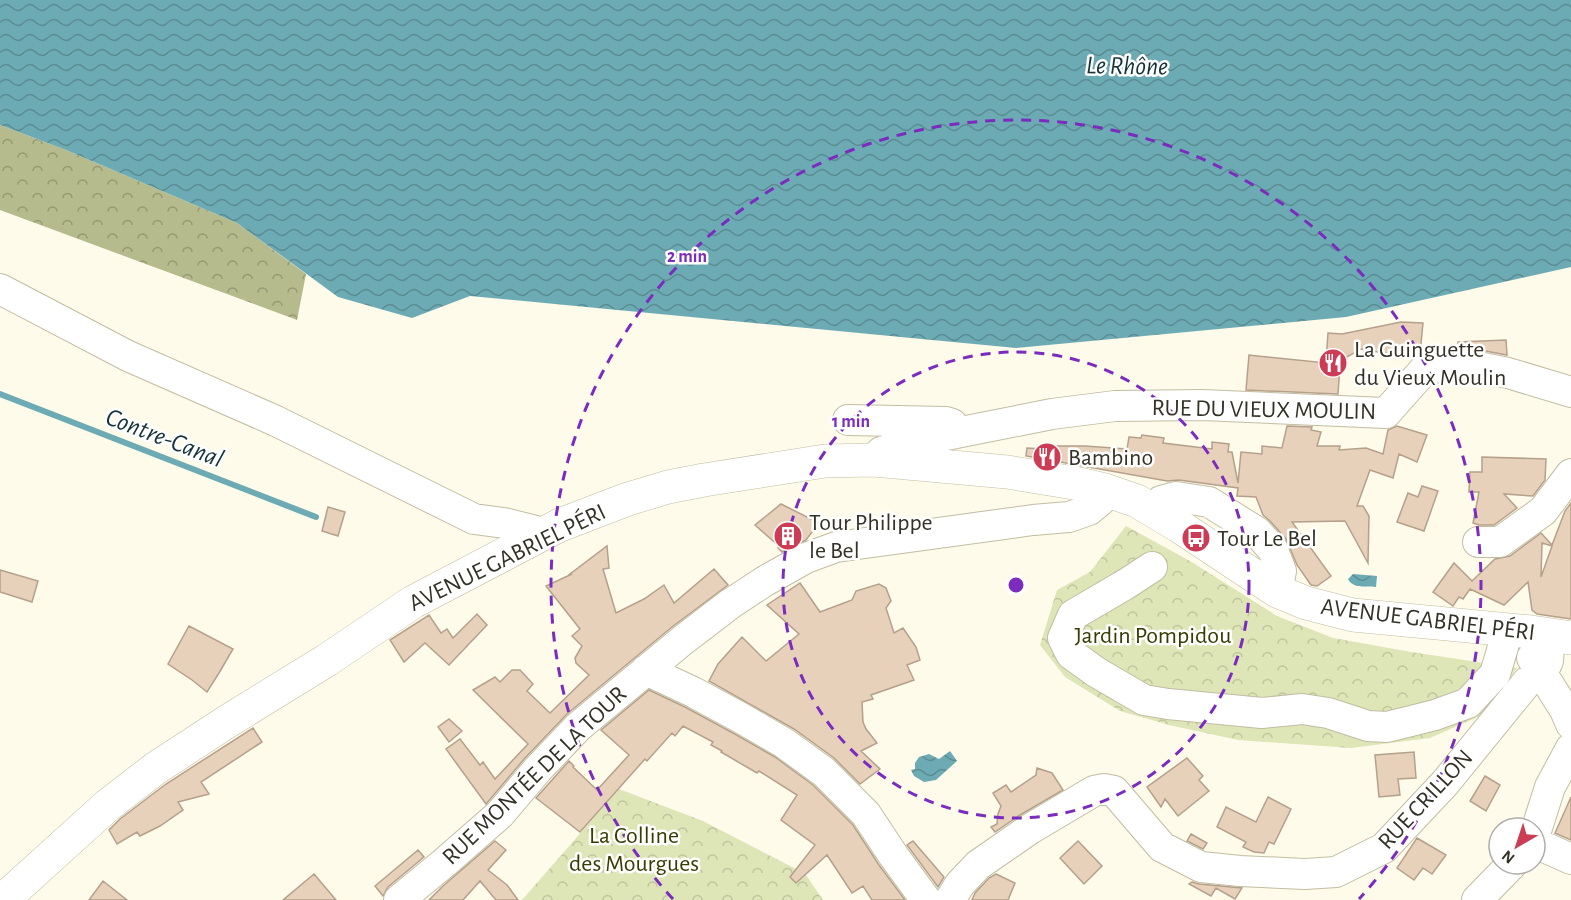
<svg xmlns="http://www.w3.org/2000/svg" width="1571" height="900" font-family="'Alegreya Sans',sans-serif">
	<style>
		.forest { fill: url(#forest-crowns) }
		.park { fill: url(#park-crowns) }
		.water { fill: url(#water-waves) }
		.lines { fill: none; stroke-linecap: round; stroke-linejoin: round }
		.stream { stroke: #6dabb4; stroke-width: 6 }
		.building { fill: #e7d1bb; stroke: #b5a08b; stroke-width: 1.5; fill-rule: evenodd }
		.minor-casing { stroke: #c2bda2; stroke-width: 32 }
		.major-casing { stroke: #c2bda2; stroke-width: 34 }
		.minor { stroke: #fff; stroke-width: 30 }
		.major { stroke: #fff; stroke-width: 33 }
		.ring { fill: none; stroke: #7b2cbf; stroke-width: 3; stroke-dasharray: 10 8 }
		.labels { text-anchor: middle; stroke-width: 5; stroke-linejoin: round; paint-order: stroke }
		.poi-label { font-size: 24px; fill: #343227; stroke: #fff; text-anchor: start }
		.street-label { font-size: 24px; fill: #343227; stroke: #fff }
		.park-label { font-size: 24px; fill: #383c01; stroke: #fff }
		.water-label { font-size: 26px; font-style: italic; fill: #16353a; stroke: #fff }
		.centre { fill: #7b2cbf; stroke: #fff; stroke-width: 3 }
		.ring-label { font-size: 18px; text-anchor: middle; font-weight: bold; fill: #7b2cbf; stroke: #fff; stroke-width: 5; stroke-linejoin: round; paint-order: stroke }
	</style>
	<defs>
		<pattern id="forest-crowns" width="20" height="18" patternUnits="userSpaceOnUse" patternTransform="scale(1.5)"><rect width="20" height="18" fill="#b5bb8c"/><path d="M2 6a3 3 0 1 1 6 0M12 15a3 3 0 1 1 6 0" fill="none" stroke="#949972"/></pattern>
		<pattern id="park-crowns" width="20" height="18" patternUnits="userSpaceOnUse" patternTransform="scale(1.5)"><rect width="20" height="18" fill="#dee5b7"/><path d="M2 6a3 3 0 1 1 6 0M12 15a3 3 0 1 1 6 0" fill="none" stroke="#bfc59d"/></pattern>
		<pattern id="water-waves" width="16" height="10" patternUnits="userSpaceOnUse" patternTransform="scale(1.5)"><rect width="16" height="10" fill="#6dabb4"/><path d="M0 5q4-4 8 0t8 0" fill="none" stroke="#5a8c92"/></pattern>
	</defs>
	<rect width="100%" height="100%" fill="#fefbea"/>
	<path class="forest" d="M0 125 66 150 237 223 306 274 297 320 0 210Z"/>
	<path class="park" d="M1126 526 1190 561 1277 616 1333 638 1411 652 1517 668 1480 716 1430 738 1351 748 1238 740 1169 725 1120 711 1065 677 1040 645 1057 590 1090 572Z
		M619 789 703 821 796 869 806 875 823 900H522Z"/>
	<path class="water" d="M0 0H1571V267L1346 317 1016 348 470 296 412 318 338 297 237 223 66 150 0 125Z
		M1353 574 1377 576 1376 587C1365 586 1353 589 1348 579Z
		M950 751 957 761 936 780 924 782 914 776 911 770 915 769V763L919 757 929 754 939 759Z"/>
	<g class="lines">
		<path class="stream" d="M0 394 316 517"/>
	</g>
	<path class="building" d="M1401 322 1423 323 1420 353 1413 358 1361 349 1334 364 1340 365 1338 394 1246 390 1249 355 1326 363 1328 333 1342 334Z
		M1506 340 1507 355 1458 346V342Z
		M1287 426 1312 427 1311 430 1321 432 1317 446H1340L1339 450 1366 448 1383 454 1388 430 1397 426 1427 435 1417 462 1399 454 1393 478 1370 470 1357 506H1363L1369 516 1368 563 1345 521 1292 522 1331 576 1317 586 1311 585 1297 565 1286 539 1270 521 1263 515 1256 497 1237 496 1238 488 1179 480 1167 481 1026 456 1027 448 1044 449 1045 446H1085L1127 449 1129 437 1141 438 1142 435 1164 438 1163 443 1212 449V442L1229 444 1228 452H1232L1238 483 1241 452 1262 454V446L1282 448Z
		M1482 457 1546 459 1545 480 1533 496 1504 494 1517 508 1494 525H1479L1473 523 1479 492H1469L1470 472H1482Z
		M1422 486 1438 491 1424 531 1397 522 1408 493 1418 497Z
		M1571 503V619L1537 614 1532 610 1528 582 1504 605 1470 589 1463 599 1459 597 1453 606 1433 592 1454 563 1472 581 1495 559 1510 556 1541 533 1552 545 1565 511ZM1542 543 1552 546 1541 577Z
		M781 504 819 523 806 540 782 552 778 548 780 547 755 525Z
		M328 507 345 512 338 536 322 531Z
		M607 546 609 568 603 569 616 613 644 599 664 585 674 603 714 569 728 585 672 627 567 714 525 758 486 804 446 749 460 739 480 765 483 762 495 779 528 744 473 690 495 677 500 682 512 670H520L533 684 527 691 550 713 589 675 576 663 575 658 582 646 572 636 580 629 546 586 572 574H570Z
		M0 570 38 581 32 602 0 592Z
		M800 583 820 612 852 600 856 591 879 584 886 588 891 601 886 608 894 633 903 628 916 647 920 660 907 665 914 680 871 695 873 699 862 702 863 722 866 729 877 743 861 751 880 769 860 784 834 758 794 729 709 681 718 664 742 637 766 661 799 634 767 605Z
		M477 614 487 625 449 665 425 643 404 662 390 640 429 615 441 633 447 629 453 638Z
		M189 626 233 649 219 673 207 692 192 680 168 664Z
		M649 690 685 707 733 733 775 757 813 785 853 825 879 865 905 900H872L863 886 852 893 827 855 796 883 790 877 815 845 781 820 797 795 759 771 757 773 721 752 722 751 711 745 713 742 683 726 675 736 672 733 647 761 645 759 580 832 536 798 569 761 574 766 573 767 597 790 629 755 601 730Z
		M449 719 462 731 449 742 438 727Z
		M253 728 262 742 201 782 209 794 178 802 183 810 160 826 140 836 137 832 117 844 109 830 120 819 166 784Z
		M1414 752 1416 778 1398 779 1400 795 1379 797 1375 755Z
		M1187 758 1203 776 1199 780 1209 791 1178 816 1165 799 1161 807 1147 787Z
		M1037 768 1052 773 1063 790 1020 815 995 832 991 827 997 824 998 814 1001 806 993 793 1006 785 1011 792 1036 775Z
		M1485 776 1500 785 1486 811 1470 801Z
		M1268 797 1291 809 1274 844 1269 842 1264 853 1254 852 1243 847 1246 842 1217 827 1226 807 1256 822Z
		M1571 797V840L1555 833Z
		M1191 834 1207 843 1203 849 1187 841Z
		M1417 838 1446 855 1432 874 1423 868 1414 880 1397 868Z
		M495 841 506 850 488 870 507 885 518 900H496L480 881 463 900H429L443 886Z
		M913 841 944 877 938 887 907 845Z
		M1078 841 1102 866 1084 884 1060 858Z
		M418 850 424 857 388 887 383 896 375 886Z
		M314 874 336 900H283Z
		M996 874 1015 883 1008 900H972L975 893 989 878Z
		M103 881 127 900H89Z
		M1192 882 1199 884 1242 888 1235 899 1216 888 1211 896 1189 884Z"/>
	<g class="lines">
		<g class="minor-casing">
			<path id="minor" d="M0 289 128 356 276 421 474 519 504 523 544 533
				M848 420 946 422 952 424
				M874 460 881 452 900 446 941 436 1052 414 1115 406 1202 405 1386 413 1424 370 1458 363 1508 373 1571 392
				M1153 510 1161 501 1176 497 1209 502 1257 532 1273 550 1281 571 1277 591
				M1478 542H1500L1543 511 1571 474
				M1152 567 1126 584 1073 615 1063 638 1071 654 1096 672 1144 700 1168 704 1262 713 1302 709 1328 713 1368 726 1387 727 1435 715 1468 703 1495 674 1508 630
				M1532 658 1565 710 1571 724
				M646 670 693 692 741 718 784 743 824 772 866 814 893 855 926 900
				M1535 834 1550 787 1571 748
				M1535 843 1571 859
				M399 900 444 863 500 814 538 769 578 727 683 640 730 604 765 581 806 558 836 547 1033 520 1069 517 1089 510 1101 500 1105 490
				M950 900 960 884 978 865 1030 829 1094 791 1104 789 1114 791 1162 847 1201 867 1240 871 1305 874 1336 872 1384 848 1445 783 1528 681 1541 675 1548 661 1550 635
				M1477 900 1512 864"/>
		</g>
		<g class="major-casing">
			<path id="major" d="M3 900 108 805 156 768 228 721 327 660 413 602 560 525 628 499 668 487 704 480 825 461 874 460 1007 472 1080 484 1105 490 1137 501 1179 526 1277 591 1306 603 1353 615 1531 632 1571 638"/>
		</g>
		<use href="#minor" class="minor"/>
		<use href="#major" class="major"/>
	</g>
	<g class="ring">
		<circle cx="1016" cy="585" r="233"/>
		<path d="M673 899A465 465 0 1 1 1359 899"/>
	</g>
	<defs>
		<g id="restaurant-disc" transform="scale(1.5)"><circle r="9.5" fill="#cc3c54" stroke="#fff"/><path d="M-5-6h1v4h1v-4h1v4h1v-4h1v5L-1.5 .5V6h-2V.5L-5-1ZM5-6V6H3V1.5H1.5Q1.5-4 5-6Z" fill="#fff"/></g>
		<g id="building-disc" transform="scale(1.5)"><circle r="9.5" fill="#cc3c54" stroke="#fff"/><path d="M-4-6H4V6H1V3H-1V6H-4ZM-2.5-4.3h1.7v1.8h-1.7ZM.8-4.3h1.7v1.8H.8ZM-2.5-1h1.7V.8h-1.7ZM.8-1h1.7V.8H.8Z" fill="#fff"/></g>
		<g id="bus-disc" transform="scale(1.5)"><circle r="9.5" fill="#cc3c54" stroke="#fff"/><path d="M-5-6H5V4H4V6H2V4H-2V6H-4V4H-5ZM-3.5-4V0h7V-4ZM-3.5 1.2v1.5H-2V1.2ZM2 1.2v1.5H3.5V1.2Z" fill="#fff"/></g>
	</defs>
	<g fill-rule="evenodd">
		<use href="#restaurant-disc" x="1333" y="363"/>
		<use href="#restaurant-disc" x="1047" y="457"/>
		<use href="#building-disc" x="788" y="536"/>
		<use href="#bus-disc" x="1196" y="538"/>
	</g>
	<g class="labels">
		<g class="poi-label">
			<text x="1354" y="357">La Guinguette<tspan x="1354" dy="28">du Vieux Moulin</tspan></text>
			<text x="1068" y="465">Bambino</text>
			<text x="809" y="530">Tour Philippe<tspan x="809" dy="28">le Bel</tspan></text>
			<text x="1217" y="546">Tour Le Bel</text>
		</g>
		<g class="street-label">
			<text transform="translate(1264 409) rotate(1)" y="8">RUE DU VIEUX MOULIN</text>
			<text transform="translate(507 557) rotate(-26)" y="8">AVENUE GABRIEL PÉRI</text>
			<text transform="translate(1428 619) rotate(7)" y="8">AVENUE GABRIEL PÉRI</text>
			<text transform="translate(534 775) rotate(-44)" y="8">RUE MONTÉE DE LA TOUR</text>
			<text transform="translate(1425 799) rotate(-47)" y="8">RUE CRILLON</text>
		</g>
		<g class="park-label">
			<text x="1153" y="643">Jardin Pompidou</text>
			<text x="634" y="843">La Colline<tspan x="634" dy="28">des Mourgues</tspan></text>
		</g>
		<g class="water-label">
			<text transform="translate(1127 65) rotate(1)" y="9">Le Rhône</text>
			<text transform="translate(165 437) rotate(21)" y="9">Contre-Canal</text>
		</g>
	</g>
	<circle cx="1016" cy="585" r="9" class="centre"/>
	<g class="ring-label">
		<text x="687" y="262">2 min</text>
		<text x="851" y="427">1 min</text>
	</g>
	<g transform="translate(1517 846) rotate(219)"><circle r="28" fill="#ffffff" stroke="#aeada9" stroke-width="1.5"/>
	<path d="M0-4.5L10 22L0 15L-10 22Z" fill="#cc3c54"/>
	<text y="-9" font-size="16" font-weight="bold" text-anchor="middle" fill="#343227">N</text>
	</g>
</svg>
